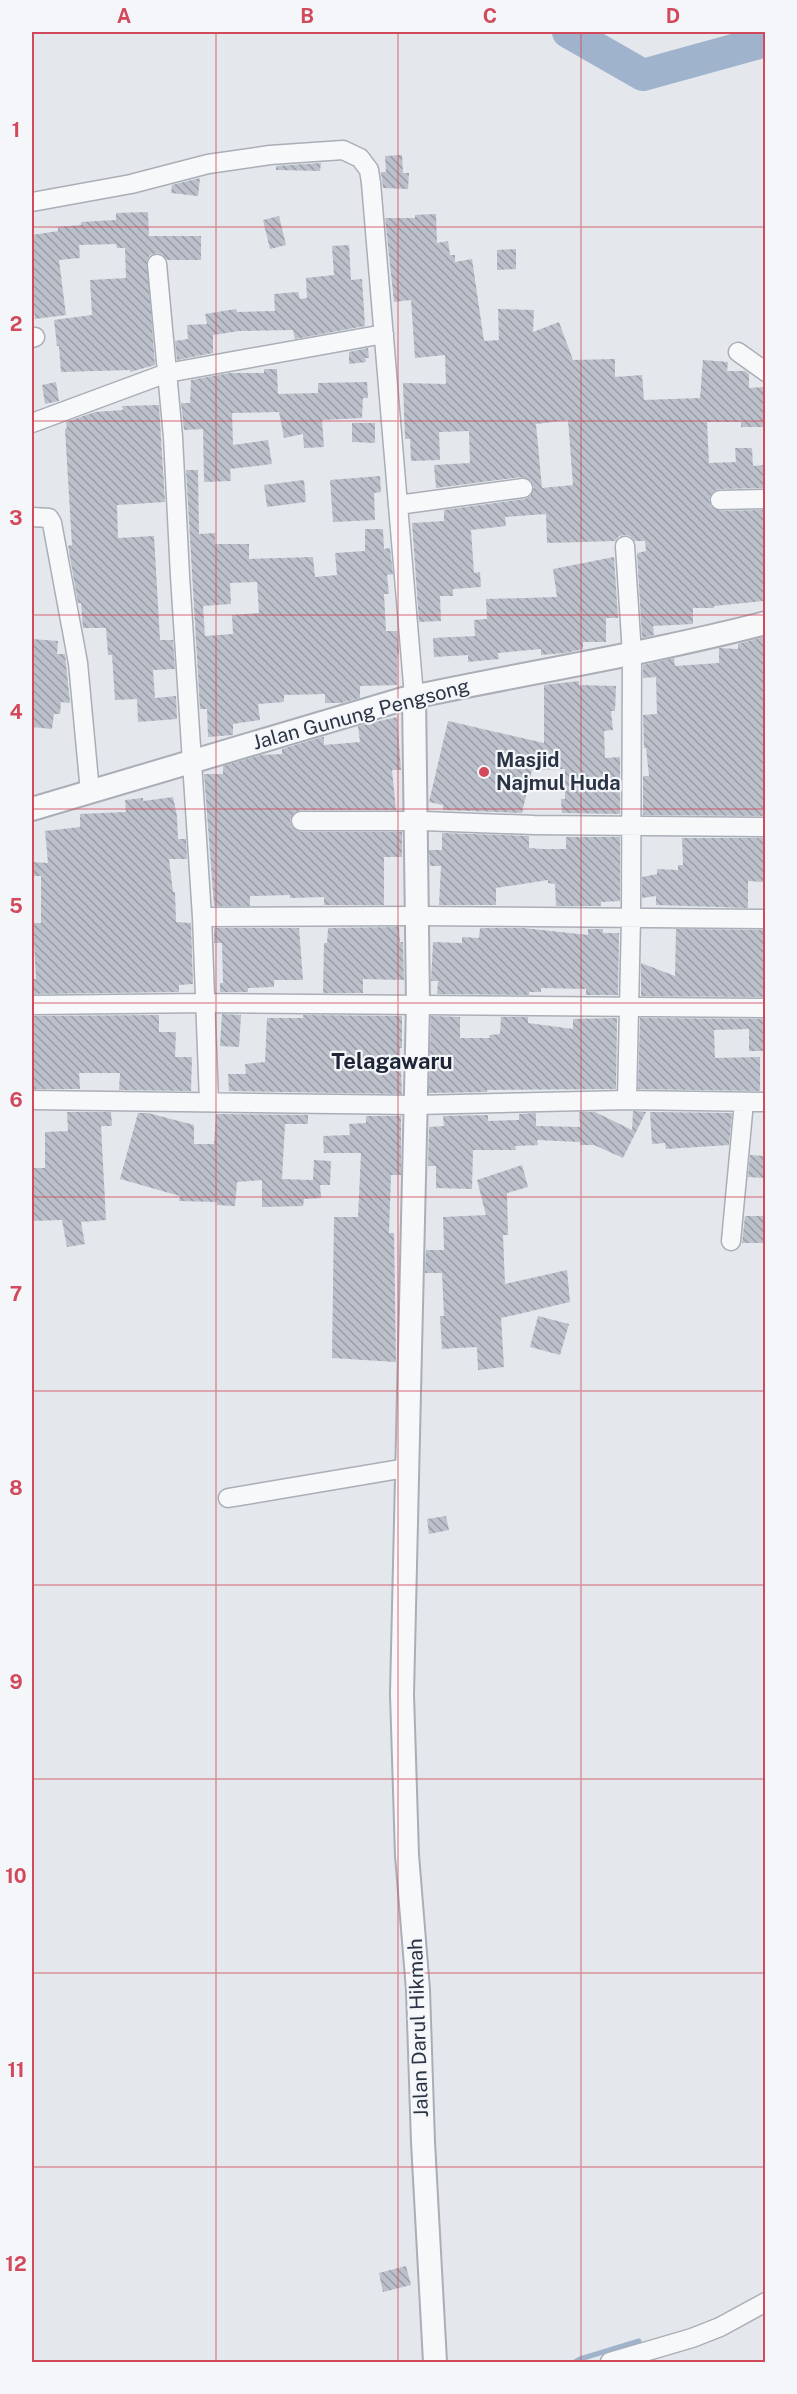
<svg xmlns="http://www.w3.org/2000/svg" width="797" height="2394" font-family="'Public Sans',sans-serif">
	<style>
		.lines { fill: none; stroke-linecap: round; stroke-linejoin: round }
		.stream { stroke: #9fb4cc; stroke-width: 5 }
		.river { stroke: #9fb4cc; stroke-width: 32 }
		.building { fill: url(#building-back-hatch); fill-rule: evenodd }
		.minor-casing { stroke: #a9aeb7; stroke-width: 21 }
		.tertiary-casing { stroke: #a9aeb7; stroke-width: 26 }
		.minor { stroke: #f7f8fa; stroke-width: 18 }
		.tertiary { stroke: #f7f8fa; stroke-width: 22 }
		.grid { fill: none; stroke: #d1495b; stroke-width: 1.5; stroke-opacity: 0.55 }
		.poi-dot { fill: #d1495b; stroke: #f4f6f9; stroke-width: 2 }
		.labels { text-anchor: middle; stroke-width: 4.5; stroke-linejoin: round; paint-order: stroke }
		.street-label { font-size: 20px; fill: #2b3445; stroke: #f4f6f9 }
		.poi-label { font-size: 20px; font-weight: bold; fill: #2b3445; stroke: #f4f6f9; text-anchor: start }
		.quarter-label { font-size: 22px; font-weight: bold; fill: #1d2536; stroke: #f4f6f9 }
		.neatline { fill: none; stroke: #d1495b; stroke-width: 2 }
		.grid-label { font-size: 20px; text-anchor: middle; font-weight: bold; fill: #d1495b }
	</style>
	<defs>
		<pattern id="building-back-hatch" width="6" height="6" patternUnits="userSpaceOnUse" patternTransform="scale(1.5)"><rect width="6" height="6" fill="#bbc0ca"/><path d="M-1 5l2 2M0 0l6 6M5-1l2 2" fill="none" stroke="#989da6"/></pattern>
	</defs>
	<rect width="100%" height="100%" fill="#e4e7ec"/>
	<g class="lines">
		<path class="stream" d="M575 2362 580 2359 639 2341"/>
		<path class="river" d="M568 32 643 75 766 41"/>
	</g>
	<path class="building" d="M402 155 403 173H409L408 189 383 188 381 172H386L385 156Z
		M321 163 320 171 276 170V166Z
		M200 178 198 196 171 193 172 185Z
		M148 212 149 236H201V260H167L162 254 157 253 150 255 147 260 155 365 130 372V370L61 372 59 346H57L54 320 92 315 90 280 126 278 125 248H117L116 244 79 245 80 258 59 260 66 315 35 319 32 292V235L58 231V227L81 225V222L116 220V213Z
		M436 214 437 243 448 241 450 255H455V262L472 259 484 341 499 340 498 309 534 310 533 332 559 322 573 360 615 359V377L642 375 644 400 700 398 703 360 728 362 727 371H745L749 374V388L765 387V427H741V422H707L709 463 736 462 735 448H752L753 466 765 465V488L719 489 714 491 709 500 711 506 720 511 765 510V601L714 606V608H693V624L653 626 654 635 642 638 637 553 646 551 645 541H635L630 536 625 535 619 536 615 541 547 543 546 514 505 517 506 526 471 530 474 573 480 572 481 587 453 589V596H440L441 621 419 622 412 523 444 521V510L525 499 530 496 534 487 531 481 521 477 436 488 434 465 470 463 469 431 439 432 440 460 411 461 410 439H405L403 383 446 384 445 355 415 358 411 300 394 302 385 218H415V215ZM568 420 573 485 542 488 536 424Z
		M279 216 286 245 270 249 263 220Z
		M349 245 351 280 362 279 365 326 295 339 293 330 239 331 213 335V353L177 360 175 341 188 339 187 325 207 324 205 314 236 309 237 312 275 311 274 294 298 292 300 299 307 298 306 278 334 275 332 246Z
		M516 249V269L497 270V250Z
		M368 348 369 358H365L366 362 349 364V352Z
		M264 369H277L278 394 318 393V383L367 382 368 398H363L362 418 322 420 324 447 304 448 303 434 284 438 279 412 232 413 233 445 268 440 272 464 230 469 231 481 204 482 203 429 184 430 181 403H190L191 380 230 373H264Z
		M56 382 59 401 45 404 42 385Z
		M159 405 165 502 117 505 118 538 154 536 160 640H173L175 669 153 670 155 698 176 696 177 719 138 722 137 699 115 700 112 655H108L106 628H83L81 603H78L68 546 72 545 65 429 67 428 66 422 95 412 123 410 122 406Z
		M352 423H375V443L352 442Z
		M186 470H198L199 534 215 533V544H249V559L313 557 315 577 337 575 335 553 365 551V529H383L384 549 390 548 393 574 387 575 389 594H384L386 631H397L399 654H397V685L360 686V698L341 703H325V694L284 695V702L258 704 260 720 233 724V735L208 737 207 709H200ZM257 582 259 613 232 615 233 634 205 636 203 606 231 604 230 583Z
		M380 476 381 492 374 493 375 520 333 522 330 480Z
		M304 480 306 502 267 507 264 485Z
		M614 557 618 618H606V642H583V649L565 653 541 655V649L498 653 499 659 468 662V655L434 657 433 638 475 636 474 620 487 619 486 599 557 597 553 569Z
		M765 637V816L643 815V776H649L646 748H644L643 715 657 714 656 677 643 678V665L674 658 675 666 719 663V648L738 649V644Z
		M32 639 58 641 57 654H65L70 703 61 702 60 714H54L52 729 32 727Z
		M579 681V685L616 686 615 711H611L613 730 604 731 605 758 620 757V814L562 813 561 799H565V769L532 770 522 813 443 810V805L429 802 448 721 544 743V685Z
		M397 717 401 770H392L396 810H301L295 812 290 820 292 827 301 832H402V857H384V905H324V897L290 898V895L250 896V906H214L204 774H223V766L261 755 282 754V749L322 737H324V745L360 742 358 726Z
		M173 797 177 816 178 839H186L187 859H169L173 892H175L176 922 191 923 193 984 179 985V992L33 994 32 979H36L33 923H41V876H32V862L48 863 45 831 80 827V814L126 812 125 800 143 798V801Z
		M442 833 529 836V848L543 849H566V837H620V901L601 902V906H556L555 884 548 883V880L496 888V905H439L441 866H430L429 850H442Z
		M682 838H765V882L748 881V908L656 905V896L642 898V877L657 874V869L678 870V865H683Z
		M399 927 400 942H403L404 980 363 979V993H323L324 943H327L328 928Z
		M214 928H299L303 980H274V987L248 988V992H220V983H223L222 943H214Z
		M480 928H523L588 935V929H603V933H619L618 995H586V989L541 988V992H529V995L437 994 438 981H431L433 942 462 943V937L479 938Z
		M676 929 765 930V997L641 996V963L675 976Z
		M222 1014 241 1015 239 1047 220 1046Z
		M159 1015V1032H176L175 1057H192L191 1091 119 1090 120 1073H79L80 1089H32V1016Z
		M303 1015 402 1016V1048H400L402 1094 229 1091 228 1074H246L245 1064 265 1062 267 1018H303Z
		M431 1016 460 1017V1038H490L489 1035 500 1034 501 1017H528V1023L573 1029V1019L617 1018 616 1089 487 1090V1092L429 1093Z
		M640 1018 765 1019V1051H749V1029L714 1030 715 1058 760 1057V1091L638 1089Z
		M633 1111 646 1112 623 1158 594 1145H580V1142L537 1140 538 1145 515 1146 516 1150H473L472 1189 436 1188V1166H428L429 1127 444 1126 443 1116 488 1115V1121L519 1120V1114L536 1113V1126L580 1127 579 1112H595L632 1130Z
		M67 1112H111L112 1126H101L106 1220 81 1222 85 1244 67 1247 62 1220 32 1221V1168H45V1132L68 1131Z
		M650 1112 732 1113 729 1145 666 1149 665 1143 652 1144Z
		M138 1113H148L194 1125V1144H214L216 1114 308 1115V1124H285L282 1179 313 1180 314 1160 331 1161 330 1185H320L321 1198 304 1199 303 1206 262 1207V1180L237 1182 235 1206 217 1205V1202L179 1201 180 1196 120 1179Z
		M366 1116H401V1175H391L389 1233H394L396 1362 332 1358 334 1217H358L361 1153H324L323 1136 350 1135 349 1124 366 1123Z
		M750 1155 765 1156V1178L748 1177Z
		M522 1165 528 1187 507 1193 508 1235H503L505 1284 567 1270 570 1302 501 1318 504 1367 478 1370 477 1347 442 1349 440 1316H444L442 1273H425L426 1250H444L443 1217 486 1215 477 1180Z
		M745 1216H765V1243H742Z
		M538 1316 569 1324 560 1355 530 1347Z
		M446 1516 449 1530 429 1534 427 1519Z
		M406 2266 411 2285 383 2292 379 2273Z"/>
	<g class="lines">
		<g class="minor-casing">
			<path id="minor" d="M32 202 131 184 208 164 270 155 343 150 360 158 369 170 371 183 414 696
				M157 264 173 437 180 576 202 917 209 1102
				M32 338 35 337
				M738 352 766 372
				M32 423 167 373 384 334
				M720 500 766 499
				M398 505 523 488
				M32 517 49 518 52 523 78 663 90 792
				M625 546 632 654 631 918 627 1100
				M301 821H423L534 825 766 827
				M202 917 417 916 766 919
				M32 1005 204 1003 766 1008
				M32 1100 416 1105 627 1100 766 1102
				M731 1241 744 1102
				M228 1498 406 1468
				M610 2362 692 2338 720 2327 766 2302"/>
		</g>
		<g class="tertiary-casing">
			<path id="tertiary" d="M414 696 418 1005 402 1694 407 1855 418 1990 423 2142 435 2362
				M32 809 403 699C524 673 646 654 766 623"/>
		</g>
		<use href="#minor" class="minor"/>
		<use href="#tertiary" class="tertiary"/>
	</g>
	<path class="grid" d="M216 32V2362M398 32V2362M581 32V2362M32 227H766M32 421H766M32 615H766M32 809H766M32 1003H766M32 1197H766M32 1391H766M32 1585H766M32 1779H766M32 1973H766M32 2167H766"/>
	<circle class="poi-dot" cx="484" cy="772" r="6"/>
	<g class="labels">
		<g class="street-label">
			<text transform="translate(361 714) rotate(-15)" y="7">Jalan Gunung Pengsong</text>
			<text transform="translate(418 2028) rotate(-92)" y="7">Jalan Darul Hikmah</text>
		</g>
		<g class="poi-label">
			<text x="496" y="767">Masjid<tspan x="496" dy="23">Najmul Huda</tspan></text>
		</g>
		<g class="quarter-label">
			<text x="392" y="1069">Telagawaru</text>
		</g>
	</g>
	<rect width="797" height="2394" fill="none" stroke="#f4f6f9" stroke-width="66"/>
	<rect x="33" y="33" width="731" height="2328" class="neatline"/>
	<g class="grid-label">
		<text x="124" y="23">A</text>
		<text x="307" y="23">B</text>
		<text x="490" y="23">C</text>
		<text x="673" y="23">D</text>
		<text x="16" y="137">1</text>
		<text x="16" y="331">2</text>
		<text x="16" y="525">3</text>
		<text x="16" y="719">4</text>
		<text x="16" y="913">5</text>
		<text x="16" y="1107">6</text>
		<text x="16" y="1301">7</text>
		<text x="16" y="1495">8</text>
		<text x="16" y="1689">9</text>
		<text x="16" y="1883">10</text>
		<text x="16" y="2077">11</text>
		<text x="16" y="2271">12</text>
	</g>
</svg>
